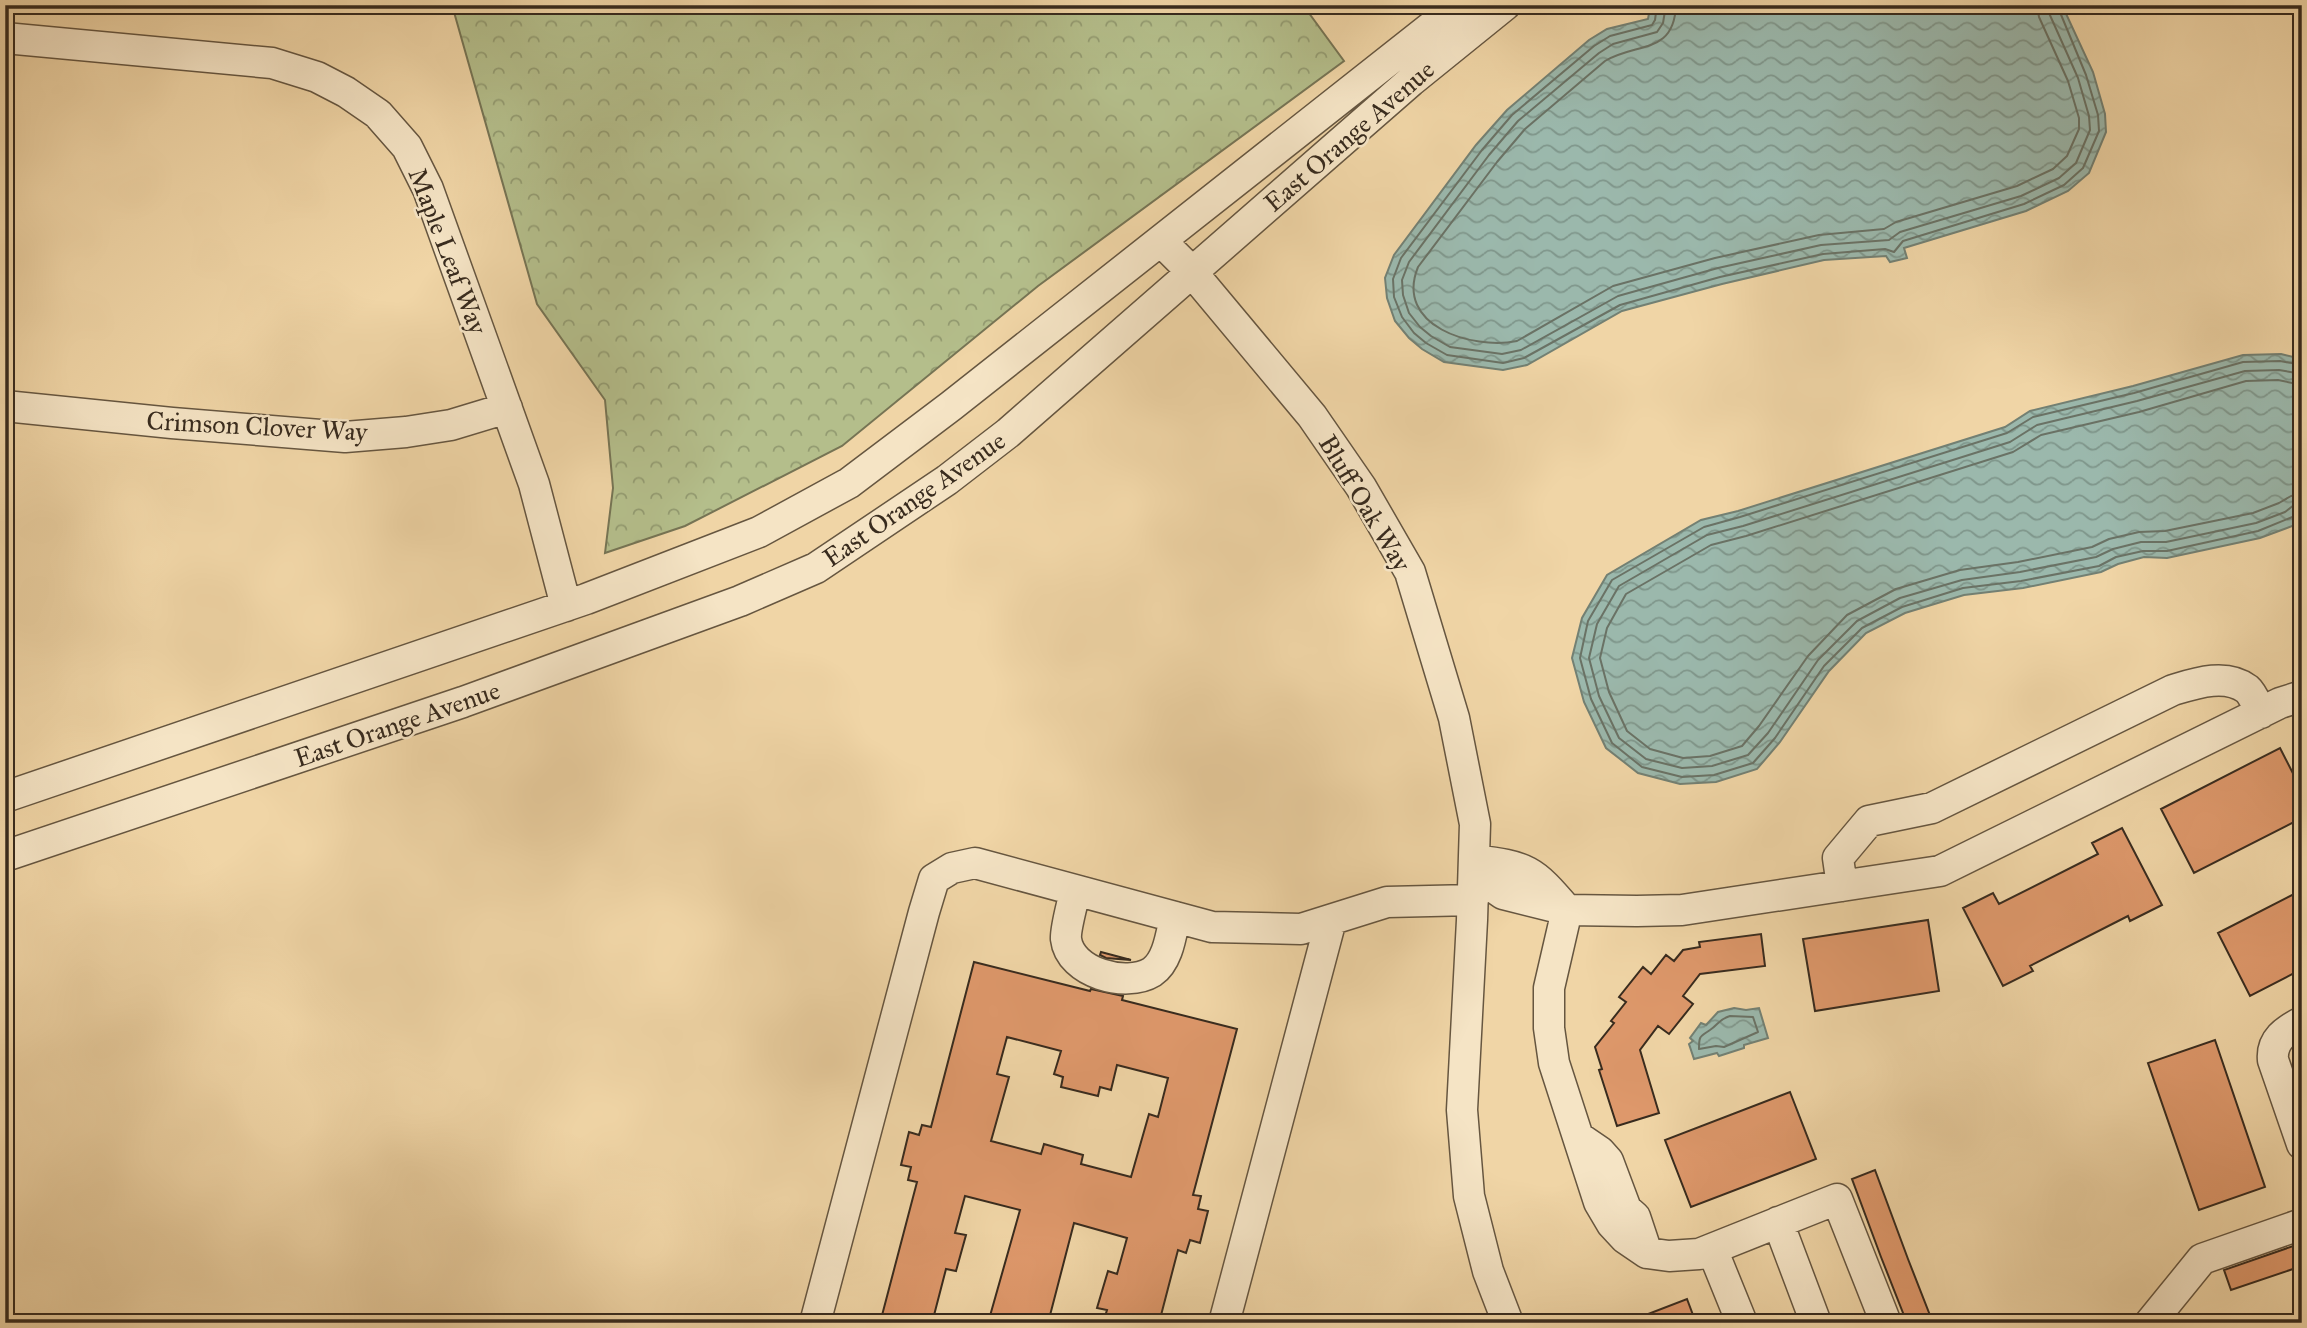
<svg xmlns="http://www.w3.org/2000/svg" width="2307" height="1328" font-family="'IM FELL Great Primer',serif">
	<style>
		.forest { fill: url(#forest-crowns); stroke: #767454; stroke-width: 2 }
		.water { fill: url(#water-waves); stroke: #738073; stroke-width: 2 }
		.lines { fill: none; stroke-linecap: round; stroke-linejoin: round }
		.shore { stroke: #6a7265; stroke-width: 2 }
		.building { fill: #de986b; stroke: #382b1e; stroke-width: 2; fill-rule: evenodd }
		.minor-casing { stroke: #665640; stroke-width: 33 }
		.minor { stroke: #f5e4c5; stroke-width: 30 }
		.labels { text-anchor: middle; stroke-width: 5; stroke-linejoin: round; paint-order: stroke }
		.street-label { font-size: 26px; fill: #382b1e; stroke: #f5e4c5 }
	</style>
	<defs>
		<pattern id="forest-crowns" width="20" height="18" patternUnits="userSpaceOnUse" patternTransform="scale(1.75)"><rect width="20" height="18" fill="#b4be8b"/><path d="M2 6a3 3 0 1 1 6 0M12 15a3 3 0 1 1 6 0" fill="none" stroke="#939b71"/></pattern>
		<pattern id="water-waves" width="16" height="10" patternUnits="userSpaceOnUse" patternTransform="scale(1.75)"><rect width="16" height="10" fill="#9bb8ac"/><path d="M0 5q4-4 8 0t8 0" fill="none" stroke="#7f968b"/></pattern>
	</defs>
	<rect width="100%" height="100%" fill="#f0d5a6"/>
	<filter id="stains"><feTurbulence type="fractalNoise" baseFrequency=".00286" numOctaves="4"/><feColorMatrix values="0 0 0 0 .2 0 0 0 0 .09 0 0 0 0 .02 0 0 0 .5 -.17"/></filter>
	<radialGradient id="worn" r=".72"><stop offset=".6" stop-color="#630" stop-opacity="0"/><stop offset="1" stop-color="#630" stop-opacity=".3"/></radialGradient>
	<path class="forest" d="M452 5H1303L1344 61 1038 286 842 446 685 526 605 553 613 488 605 400 537 304Z"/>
	<path class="water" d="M1653 5H2062L2093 72 2105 114 2106 132 2089 173 2068 191 2026 211 1904 248 1907 258 1890 262 1886 256 1824 260 1722 284 1622 311 1527 365 1503 370 1444 362 1422 349 1409 338 1395 321 1387 298 1385 278 1394 255 1476 145 1507 110 1589 40 1607 29 1648 19 1650 8Z
		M2281 354 2302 359V517L2295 525 2260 538 2167 558 2144 557 2118 564 2101 572 2023 588 1964 595 1905 613 1866 633 1829 671 1780 742 1757 769 1716 782 1680 784 1638 773 1606 748 1584 702 1572 658 1582 618 1607 575 1701 520 1738 511 2005 427 2030 411 2133 386 2243 355Z
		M1734 1008 1746 1010 1759 1008 1768 1038 1744 1045V1048L1719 1056 1717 1053 1694 1059 1689 1044 1693 1041 1690 1038 1701 1023 1706 1025 1718 1012Z"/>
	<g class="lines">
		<path class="shore" d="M1657 5 1655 20 1652 25 1610 36 1594 46 1512 115 1482 150 1401 258 1393 279 1394 297 1402 317 1414 333 1426 343 1447 355 1503 363 1524 358 1620 305 1720 277 1823 254 1885 249 1894 252 1903 241 2024 204 2064 185 2083 168 2099 131 2098 115 2086 75 2057 5
			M1666 5 1663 23 1657 32 1613 44 1599 53 1518 121 1489 155 1409 262 1402 280 1403 295 1409 313 1420 327 1431 336 1450 347 1502 354 1521 350 1618 296 1718 268 1821 245 1889 240 1900 232 2021 196 2059 178 2076 163 2090 130 2089 116 2078 78 2049 13 2048 5
			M1676 5C1674 55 1637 42 1605 61L1525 129 1497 162 1418 267C1394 326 1472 350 1517 341L1613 286 1715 258 1819 235 1884 229 1896 222 2017 186 2053 169 2067 156 2079 129V118L2068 81 2039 17 2037 5
			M2302 365 2280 361 2243 362 2134 393 2033 417 2007 433 1740 517 1704 527 1612 580 1588 621 1580 658 1591 699 1612 743 1642 767 1682 777 1714 775 1753 763 1775 738 1824 666 1862 628 1902 607 1963 588 2021 581 2099 566 2116 557 2143 551H2167L2258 531 2302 513
			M2302 374 2279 370 2245 371 2137 401 2037 425 2010 442 1743 526 1707 535 1619 586 1597 624 1589 658 1599 696 1619 738 1646 759 1682 768 1712 766 1748 755 1768 733 1818 660 1857 621 1900 598 1962 580 2020 572 2096 557 2113 549 2141 542H2166L2256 523 2285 512 2294 505H2302
			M2302 385 2278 380 2246 381 2139 412 2041 435 2013 452 1746 536 1711 545 1626 594 1607 628 1600 658 1609 692 1627 731 1650 749 1683 758 1710 756 1742 746 1759 726 1808 656 1847 615 1896 589 1960 570 2018 562 2092 547 2109 539 2139 532 2165 531 2253 513 2279 503 2291 496 2302 494
			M1730 1016 1753 1017 1758 1032 1724 1047 1716 1046 1699 1049C1699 1035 1700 1037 1710 1030 1718 1025 1719 1019 1730 1016Z"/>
	</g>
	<path class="building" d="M2280 748 2302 791V818L2194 873 2161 809Z
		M2122 828 2162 905 2130 921 2128 916 2030 966 2033 971 2003 986 1963 908 1993 893 1999 904 2098 854 2092 843Z
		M2302 890V969L2250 996 2218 933Z
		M1928 920 1939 991 1815 1011 1803 939Z
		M1761 934 1765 966 1700 974 1683 996 1693 1004 1669 1034 1658 1026 1640 1050 1659 1113 1617 1126 1599 1070 1602 1069 1595 1047 1614 1023 1611 1021 1626 1002 1619 997 1643 967 1651 974 1666 955 1674 961 1683 950 1700 947 1699 942Z
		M1101 952 1131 960 1106 958 1100 955Z
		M974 962 1090 991 1091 989 1123 996 1122 1000 1237 1029 1193 1195 1201 1196 1198 1209 1208 1211 1200 1243 1190 1240 1186 1253 1178 1250 1159 1323H1103L1107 1310 1097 1308 1108 1271 1117 1274 1127 1238 1074 1223 1048 1323H988L1020 1210 965 1196 955 1233 966 1235 956 1271 946 1269 932 1323H880L917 1182 908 1180 911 1167 901 1165 909 1132 919 1135 922 1125 931 1127ZM1007 1037 1061 1051 1054 1074 1063 1077 1061 1087 1098 1096 1100 1087 1111 1090 1117 1065 1168 1078 1158 1117 1149 1114 1131 1177 1081 1164 1083 1155 1044 1144 1041 1154 991 1141 1009 1077 997 1074Z
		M2215 1040 2265 1187 2199 1210 2148 1063Z
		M1790 1092 1816 1159 1691 1207 1665 1140Z
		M1875 1170 1908 1259 1933 1323H1907L1881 1257 1852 1179Z
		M2302 1243V1266L2231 1290 2224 1270Z
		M1687 1299 1696 1323H1630V1321Z"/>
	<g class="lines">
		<g class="minor-casing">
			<path id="minor" d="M5 38 272 63 317 77 346 92 378 114 407 147 428 189 534 484 566 606
				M1161 241 1191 271 1312 416 1361 487 1410 572 1454 718 1475 824 1472 920 1462 1110 1469 1196 1488 1271 1508 1323
				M5 406 172 423 345 437 406 432 451 425 507 408
				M5 797 586 599 759 532 849 483 951 406 1459 5
				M5 856 463 702 740 601 816 568 947 480 1008 433 1411 81 1505 5
				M1474 860C1528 867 1532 869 1567 910
				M1474 874 1503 894 1567 910 1637 911 1682 910 1940 871 2280 703 2302 696
				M1842 886 1838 858 1869 821 1932 808 2173 690C2196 683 2226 673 2247 689 2253 694 2257 706 2261 713
				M1075 891C1073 902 1065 929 1066 939 1070 973 1126 988 1152 972 1168 961 1171 935 1175 917
				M1567 910 1549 988V1028L1554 1063 1599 1202 1612 1224 1625 1238 1647 1253 1669 1256 1699 1254 1837 1199 1886 1323
				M2302 1022C2286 1030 2271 1040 2273 1060L2302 1144
				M1578 1137 1600 1152 1608 1161 1626 1209 1635 1217 1647 1253
				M1778 1222 1816 1323
				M1712 1249 1742 1323
				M815 1323 924 912 934 879 952 868 975 863 1212 927 1301 929 1387 902 1473 900
				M1224 1323 1331 920
				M2150 1323 2202 1259 2302 1224"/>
		</g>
		<use href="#minor" class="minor"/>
	</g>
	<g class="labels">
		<g class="street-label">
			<text transform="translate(1349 136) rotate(-41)" y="9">East Orange Avenue</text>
			<text transform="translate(448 251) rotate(69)" y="9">Maple Leaf Way</text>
			<text transform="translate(257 426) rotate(3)" y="9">Crimson Clover Way</text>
			<text transform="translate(914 499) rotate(-35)" y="9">East Orange Avenue</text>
			<text transform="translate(1365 503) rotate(59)" y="9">Bluff Oak Way</text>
			<text transform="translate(397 724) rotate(-19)" y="9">East Orange Avenue</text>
		</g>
	</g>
	<rect width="2307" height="1328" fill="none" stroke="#f0d5a6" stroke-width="28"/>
	<rect x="7" y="7" width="2293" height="1314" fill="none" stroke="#382b1e" stroke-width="3.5"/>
	<rect x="14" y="14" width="2279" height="1300" fill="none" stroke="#382b1e" stroke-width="2"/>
	<rect width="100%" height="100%" filter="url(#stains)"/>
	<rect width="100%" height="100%" fill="url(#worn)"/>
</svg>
